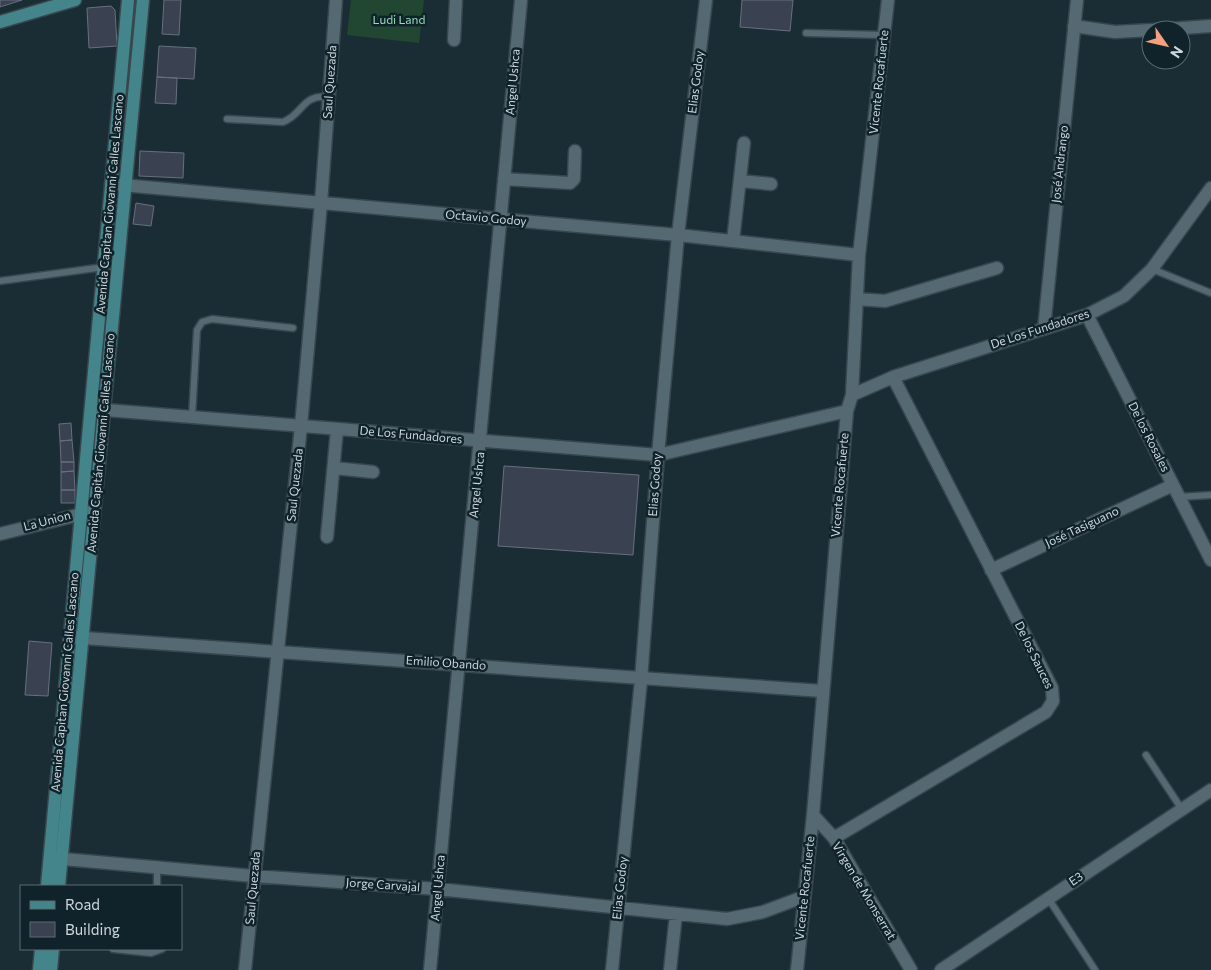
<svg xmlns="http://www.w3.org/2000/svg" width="1211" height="970" font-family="Commissioner,sans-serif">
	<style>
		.green { fill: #214632 }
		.building { fill: #3a4251; stroke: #676f80 }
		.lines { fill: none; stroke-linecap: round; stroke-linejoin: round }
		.lane-casing { stroke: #38474e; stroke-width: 9 }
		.street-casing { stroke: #38474e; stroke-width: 15 }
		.secondary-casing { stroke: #38474e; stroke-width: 15 }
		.lane { stroke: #556972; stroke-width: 6 }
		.street { stroke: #556972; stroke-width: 12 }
		.secondary { stroke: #44858b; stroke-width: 12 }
		.labels { text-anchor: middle; stroke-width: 5; stroke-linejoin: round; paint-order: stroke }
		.park-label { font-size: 12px; fill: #93ddb4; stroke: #10222a }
		.street-label { font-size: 12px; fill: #cdd8dd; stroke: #10222a }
	</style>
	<rect width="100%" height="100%" fill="#1a2c34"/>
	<path class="green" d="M351 0H424L419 43 347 35Z"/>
	<path class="building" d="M0 0H22L0 7Z
		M164 0H181L179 35 162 34Z
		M742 0H793L790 31 740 27Z
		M111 6 115 10 117 46 89 48 87 8Z
		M159 46 196 48 194 79 157 77Z
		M157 77 177 78 176 104 155 103Z
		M140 151 184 153 183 178 139 176Z
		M136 203 154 206 151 226 133 224Z
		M71 423 72 440 60 441 59 424Z
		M72 440 74 462H61L60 441Z
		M61 462H74V471L61 472Z
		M504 466 639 475 633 555 498 546Z
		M74 471 75 490H61V472Z
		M61 490H75V503H61Z
		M29 641 52 643 48 696 25 695Z"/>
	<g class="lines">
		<g class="lane-casing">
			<path id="lane" d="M806 33 884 35
				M227 119 283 122C304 114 301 94 329 97
				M1152 269 1211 293
				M0 281 104 267
				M192 417 197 330 202 322 212 319 293 328
				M1179 497 1211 495
				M1146 755 1181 808
				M157 868V886
				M1048 898 1095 970
				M113 949 151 953 162 949"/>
		</g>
		<g class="street-casing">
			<path id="street" d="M1074 26 1115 32 1151 30
				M1154 30 1211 26
				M454 40 456 0
				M504 179 570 183 574 179 575 151
				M740 181 771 184
				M111 184 678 235 859 255
				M733 241 744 143
				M857 299 885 301 997 268
				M1087 315 1211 560
				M1044 329 1077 0
				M852 395 893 377 1087 315 1124 296 1152 269 1211 188
				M94 409 658 455 847 411
				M334 468 373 472
				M0 534 90 512
				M327 537 337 429
				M991 570 1173 485
				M70 637 822 691
				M813 815 834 838 911 970
				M834 838 1046 712 1053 701 1052 688 893 377
				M52 858 253 876 438 889 727 919 763 912 803 897
				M245 970 301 426 321 203 336 0
				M430 970 521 0
				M612 970 641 680 658 455 678 235 706 0
				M670 970 676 914
				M797 970 813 815 847 411 852 395 859 255 888 0
				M941 970 1211 790"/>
		</g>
		<g class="secondary-casing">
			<path id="secondary" d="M0 22 75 0
				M47 886 128 0
				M59 886 143 0
				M39 970 41 949
				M51 970 53 949"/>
		</g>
		<use href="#lane" class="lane"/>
		<use href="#street" class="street"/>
		<use href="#secondary" class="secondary"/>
	</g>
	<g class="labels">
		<g class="park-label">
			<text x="399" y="24">Ludi Land</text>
		</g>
		<g class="street-label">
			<text transform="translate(330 82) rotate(-86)" y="4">Saul Quezada</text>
			<text transform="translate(513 82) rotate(-85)" y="4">Angel Ushca</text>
			<text transform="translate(696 82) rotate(-83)" y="4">Elias Godoy</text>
			<text transform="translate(879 82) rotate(-84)" y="4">Vicente Rocafuerte</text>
			<text transform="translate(1060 164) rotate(-84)" y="4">José Andrango</text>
			<text transform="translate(110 204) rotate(-85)" y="4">Avenida Capitan Giovanni Calles Lascano</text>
			<text transform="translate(486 218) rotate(5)" y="4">Octavio Godoy</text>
			<text transform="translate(1040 329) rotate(-18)" y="4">De Los Fundadores</text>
			<text transform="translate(411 435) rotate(5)" y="4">De Los Fundadores</text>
			<text transform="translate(1149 437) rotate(63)" y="4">De los Rosales</text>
			<text transform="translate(101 443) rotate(-85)" y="4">Avenida Capitán Giovanni Calles Lascano</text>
			<text transform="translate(295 485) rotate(-84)" y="4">Saul Quezada</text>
			<text transform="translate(477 485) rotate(-84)" y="4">Angel Ushca</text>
			<text transform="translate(655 485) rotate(-86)" y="4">Elias Godoy</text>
			<text transform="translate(840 485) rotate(-85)" y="4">Vicente Rocafuerte</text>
			<text transform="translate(47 521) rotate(-15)" y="4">La Union</text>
			<text transform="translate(1082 527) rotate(-25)" y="4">José Tasiguano</text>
			<text transform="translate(1034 655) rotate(64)" y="4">De los Sauces</text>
			<text transform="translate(446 663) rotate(4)" y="4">Emilio Obando</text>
			<text transform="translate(65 682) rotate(-85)" y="4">Avenida Capitan Giovanni Calles Lascano</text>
			<text transform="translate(1076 879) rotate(-34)" y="4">E3</text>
			<text transform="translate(383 885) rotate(4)" y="4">Jorge Carvajal</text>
			<text transform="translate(253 888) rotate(-85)" y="4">Saul Quezada</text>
			<text transform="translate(438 888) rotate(-85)" y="4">Angel Ushca</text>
			<text transform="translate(620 888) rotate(-84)" y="4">Elias Godoy</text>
			<text transform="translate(805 888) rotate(-84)" y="4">Vicente Rocafuerte</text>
			<text transform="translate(864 891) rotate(59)" y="4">Virgen de Monserrat</text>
		</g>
	</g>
	<rect x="20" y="885" width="162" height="65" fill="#10222a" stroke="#5c6b72"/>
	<rect x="30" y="901" width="25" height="8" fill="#44858b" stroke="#5c6b72"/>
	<text x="65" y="910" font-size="15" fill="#cdd8dd">Road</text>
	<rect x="30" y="922" width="25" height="15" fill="#3a4251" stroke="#5c6b72"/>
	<text x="65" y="935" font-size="15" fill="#cdd8dd">Building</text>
	<g transform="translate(1166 45) rotate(124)"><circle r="24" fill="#10222a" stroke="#5c6b72"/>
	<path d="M0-4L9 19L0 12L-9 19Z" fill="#f2a07e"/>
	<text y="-8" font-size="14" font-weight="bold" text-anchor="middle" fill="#cdd8dd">N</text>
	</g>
</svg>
